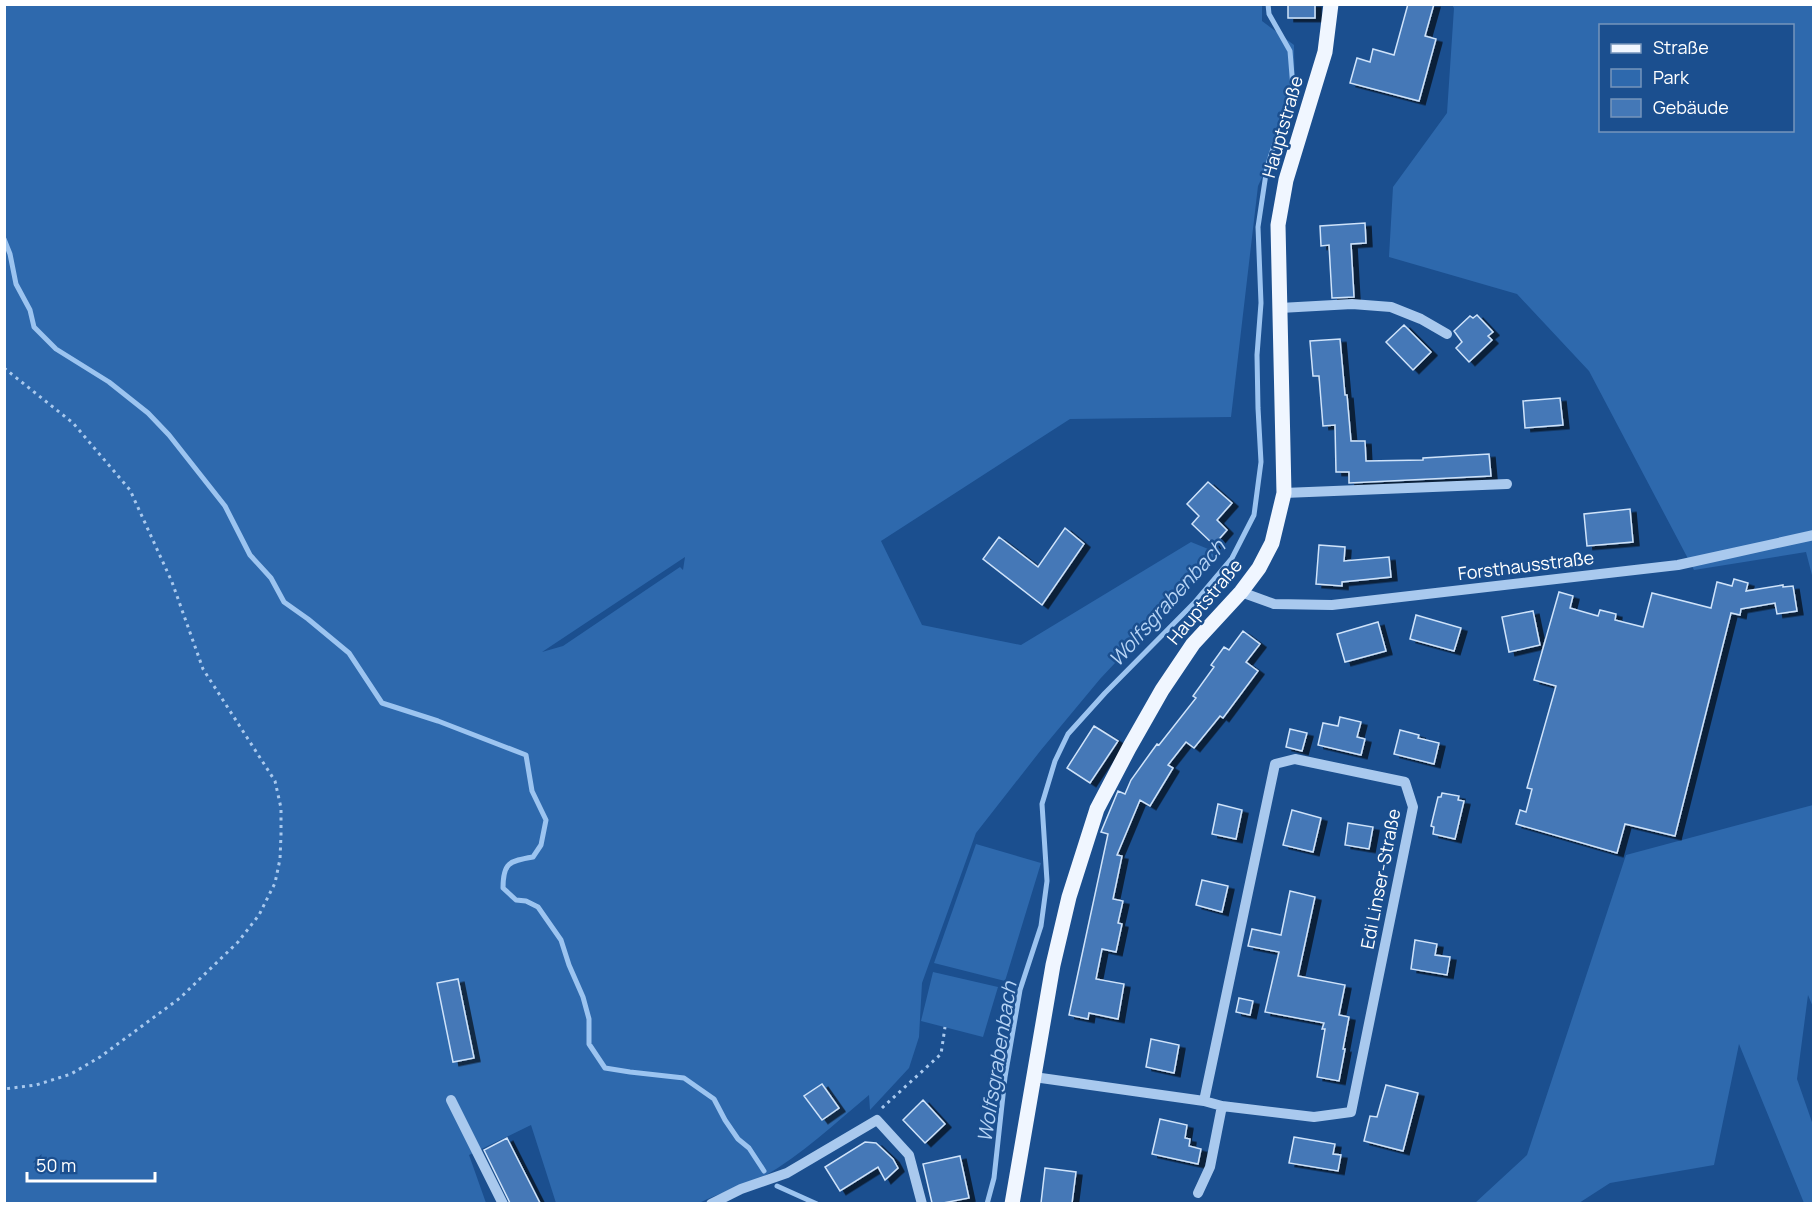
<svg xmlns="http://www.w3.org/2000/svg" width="1818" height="1208" font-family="Manrope,sans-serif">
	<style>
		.green { fill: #2e69ad; fill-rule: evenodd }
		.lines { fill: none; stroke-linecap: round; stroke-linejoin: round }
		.stream { stroke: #9cc4f0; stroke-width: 5 }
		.building { fill: #4478b7; stroke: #cfe3fa; stroke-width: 1.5; filter: url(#shadow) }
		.path { stroke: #a9c9ee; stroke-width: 3; stroke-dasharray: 3 4.5; stroke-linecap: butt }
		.minor { stroke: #a9c9ee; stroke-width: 10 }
		.major { stroke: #f0f6ff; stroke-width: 15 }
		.labels { text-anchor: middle; stroke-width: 5; stroke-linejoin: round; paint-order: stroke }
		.street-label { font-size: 18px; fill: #fff; stroke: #1b4f8f }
		.water-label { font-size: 20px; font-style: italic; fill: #b5d3f5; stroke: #1b4f8f }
	</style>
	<defs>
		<filter id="shadow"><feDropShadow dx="6" dy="3.5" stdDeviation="0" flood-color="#0009"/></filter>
	</defs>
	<rect width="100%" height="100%" fill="#1b4f8f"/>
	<path class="green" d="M5 5H1262V21L1294 45 1295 108 1258 186 1231 417 1070 419 881 541 922 625 1021 645 1191 542 1218 553 1100 679 1041 750 976 833 922 983 919 1037 909 1068 870 1110 869 1095C835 1123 802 1155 763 1177 744 1188 720 1192 699 1203H556L531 1125 469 1155 486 1203 5 1204ZM685 557 683 570 680 567 563 646 542 652Z
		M1452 5H1813V579L1806 552 1694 570 1589 371 1517 294 1389 257 1393 187 1447 113 1454 8ZM1600 26H1792V130H1600Z
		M1813 805V1007L1808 995 1797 1079 1813 1125V1203H1804L1739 1044 1714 1165 1610 1183 1579 1203H1475L1527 1155 1626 855Z
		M976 844 1041 863 1005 981 934 963Z
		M933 972 998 987 983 1037 921 1021Z"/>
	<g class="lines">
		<path class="stream" d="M4 239 10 254 16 284 30 310 34 327 56 349 109 382 148 413 169 435 225 506 250 555 271 578 284 602 308 619 349 653 382 703 438 721 526 755 532 791 546 820 541 845 533 857C509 861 503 863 503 888L516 900 526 901 538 907 561 940 569 965 583 997 589 1019V1044L605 1068 630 1072 684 1078 714 1099 725 1120 738 1139 749 1148 764 1171
			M777 1186 817 1204
			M987 1204 994 1178 1005 1077 1020 990 1041 926 1047 881 1042 804 1055 761 1068 734 1105 693 1194 603 1232 558 1254 515 1261 462 1258 408 1257 355 1261 303 1258 227 1267 167 1293 88 1290 51 1269 14 1268 4"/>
	</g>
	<path class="building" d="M1288 4H1315V18H1288Z
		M1408 4H1434L1425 36 1436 39 1419 101 1350 83 1357 58 1370 62 1373 49 1394 55Z
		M1365 223 1366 243 1351 244 1354 297 1332 298 1329 245 1321 246 1320 226Z
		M1477 315 1493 332 1488 336 1492 340 1469 362 1456 348 1462 342 1454 331 1470 316 1473 318Z
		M1404 325 1431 352 1413 370 1386 342Z
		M1340 339 1345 395H1347L1351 441H1365L1366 461 1423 460V458L1489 454 1491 476 1349 483V472H1336L1335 425 1323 426 1319 376H1313L1310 341Z
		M1560 398 1563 425 1525 428 1523 401Z
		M1208 482 1232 503 1217 520 1227 530 1214 545 1192 524 1199 516 1187 504Z
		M1630 509 1633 542 1587 546 1584 514Z
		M1065 528 1084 544 1042 605 983 559 999 537 1038 567Z
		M1319 545 1345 547 1344 561 1389 557 1391 577 1342 582V586L1316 584Z
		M1734 579 1748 583 1746 591 1783 585V587L1793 586 1797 611 1777 614 1775 603 1741 609 1740 615 1731 613 1675 836 1625 824 1617 853 1516 824 1520 810 1526 812 1532 789 1527 788 1556 686 1534 680 1559 592 1573 596 1570 608 1598 616 1600 610 1616 614 1615 620 1643 627 1652 593 1711 608 1717 582 1732 586Z
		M1533 611 1540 645 1509 652 1502 617Z
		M1416 615 1461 628 1454 651 1410 639Z
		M1378 622 1386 651 1345 662 1337 634Z
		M1243 631 1260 644 1246 662 1258 671 1223 718 1220 716 1194 748 1186 742 1168 765 1173 768 1150 806 1140 800 1117 855 1122 856 1113 899 1123 901 1118 923 1122 924 1116 952 1102 949 1096 979 1124 984 1118 1019 1089 1013 1088 1019 1069 1015 1108 834 1101 832 1118 791 1125 794 1131 780 1157 744 1159 745 1196 698 1193 696 1214 667 1211 665 1224 647 1229 650Z
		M1340 717 1361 722 1357 737 1365 739 1361 755 1318 745 1323 723 1338 726Z
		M1094 726 1118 741 1090 783 1067 768Z
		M1290 729 1307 733 1302 751 1286 747Z
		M1400 730 1419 735 1418 738 1439 743 1434 764 1394 754Z
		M1442 793 1459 796 1458 800 1464 801 1455 839 1433 834 1434 827 1431 826 1438 797H1441Z
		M1218 804 1242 810 1236 839 1212 834Z
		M1292 810 1321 818 1313 852 1283 845Z
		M1348 823 1373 827 1369 849 1345 845Z
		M1202 880 1228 886 1222 912 1196 905Z
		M1290 891 1315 897 1298 976 1345 985 1339 1015 1349 1017 1343 1049H1345L1339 1081 1317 1077 1325 1029H1322L1324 1023 1265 1012 1279 952 1248 946 1252 929 1281 935Z
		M1415 940 1437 944 1435 955 1450 957 1447 975 1411 969Z
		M458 979 474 1058 453 1062 437 983Z
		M1239 998 1253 1001 1250 1015 1236 1012Z
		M1151 1039 1179 1045 1174 1073 1146 1067Z
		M822 1084 839 1108 822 1120 804 1096Z
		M1386 1085 1418 1093 1403 1151 1364 1141 1370 1116 1377 1117Z
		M923 1100 945 1124 925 1143 903 1120Z
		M1160 1119 1187 1125 1185 1138 1190 1139 1189 1146 1201 1149 1198 1164 1152 1154Z
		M1294 1137 1335 1144 1333 1154 1341 1155 1338 1171 1289 1163Z
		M507 1138 540 1203H510L484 1150Z
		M865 1142 876 1143 893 1159 898 1168 885 1180 878 1167 840 1191 825 1167Z
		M960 1156 969 1198 943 1203H932L923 1164Z
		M1045 1168 1076 1172 1072 1203H1041Z"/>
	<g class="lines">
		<path class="path" d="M4 368 73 423 130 490 172 582 203 669 275 781 281 808V835L280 859 275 883 259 915 238 942 180 998 100 1057 71 1074 36 1085 4 1089
			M882 1108 941 1054 945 1027"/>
		<path class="minor" d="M1280 308 1352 304 1391 307 1421 319 1447 334
			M1284 493 1507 484
			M1241 592 1274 604 1332 605 1678 565 1814 535
			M1034 1077 1204 1101 1222 1106 1314 1117 1351 1112 1413 807 1405 782 1295 759 1275 764 1204 1101
			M451 1100 503 1204
			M1198 1193 1210 1167 1222 1106
			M711 1204 741 1189 787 1173 877 1120 909 1155 922 1204"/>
		<path class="major" d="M1012 1204 1053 965 1069 897 1097 809 1129 748 1162 690 1193 644 1241 592 1259 568 1272 543 1284 493 1278 225 1286 180 1325 52 1331 4"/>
	</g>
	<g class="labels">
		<g class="street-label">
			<text transform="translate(1283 127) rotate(-74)" y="6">Hauptstraße</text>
			<text transform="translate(1526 566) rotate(-7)" y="6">Forsthausstraße</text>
			<text transform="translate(1205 602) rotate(-50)" y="6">Hauptstraße</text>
			<text transform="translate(1381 879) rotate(-79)" y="6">Edi Linser-Straße</text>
		</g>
		<g class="water-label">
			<text transform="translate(1167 603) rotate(-48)" y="7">Wolfsgrabenbach</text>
			<text transform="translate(997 1062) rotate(-81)" y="7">Wolfsgrabenbach</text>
		</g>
	</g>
	<rect width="1818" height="1208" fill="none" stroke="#ffffff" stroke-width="12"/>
	<rect x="1599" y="24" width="195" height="108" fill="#1b4f8f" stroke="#7695bc" stroke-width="1.5"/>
	<rect x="1611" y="44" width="30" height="9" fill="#f0f6ff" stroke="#7695bc" stroke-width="1.5"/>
	<text x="1653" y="54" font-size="18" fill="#ffffff">Straße</text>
	<rect x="1611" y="69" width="30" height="18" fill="#2e69ad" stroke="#7695bc" stroke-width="1.5"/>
	<text x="1653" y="84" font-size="18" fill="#ffffff">Park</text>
	<rect x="1611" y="99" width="30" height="18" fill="#4478b7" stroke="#7695bc" stroke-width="1.5"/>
	<text x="1653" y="114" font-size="18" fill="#ffffff">Gebäude</text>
	<path d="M27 1172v9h128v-9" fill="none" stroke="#ffffff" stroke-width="3"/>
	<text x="36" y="1172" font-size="18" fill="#ffffff" stroke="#1b4f8f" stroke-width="4.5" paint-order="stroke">50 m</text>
</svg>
